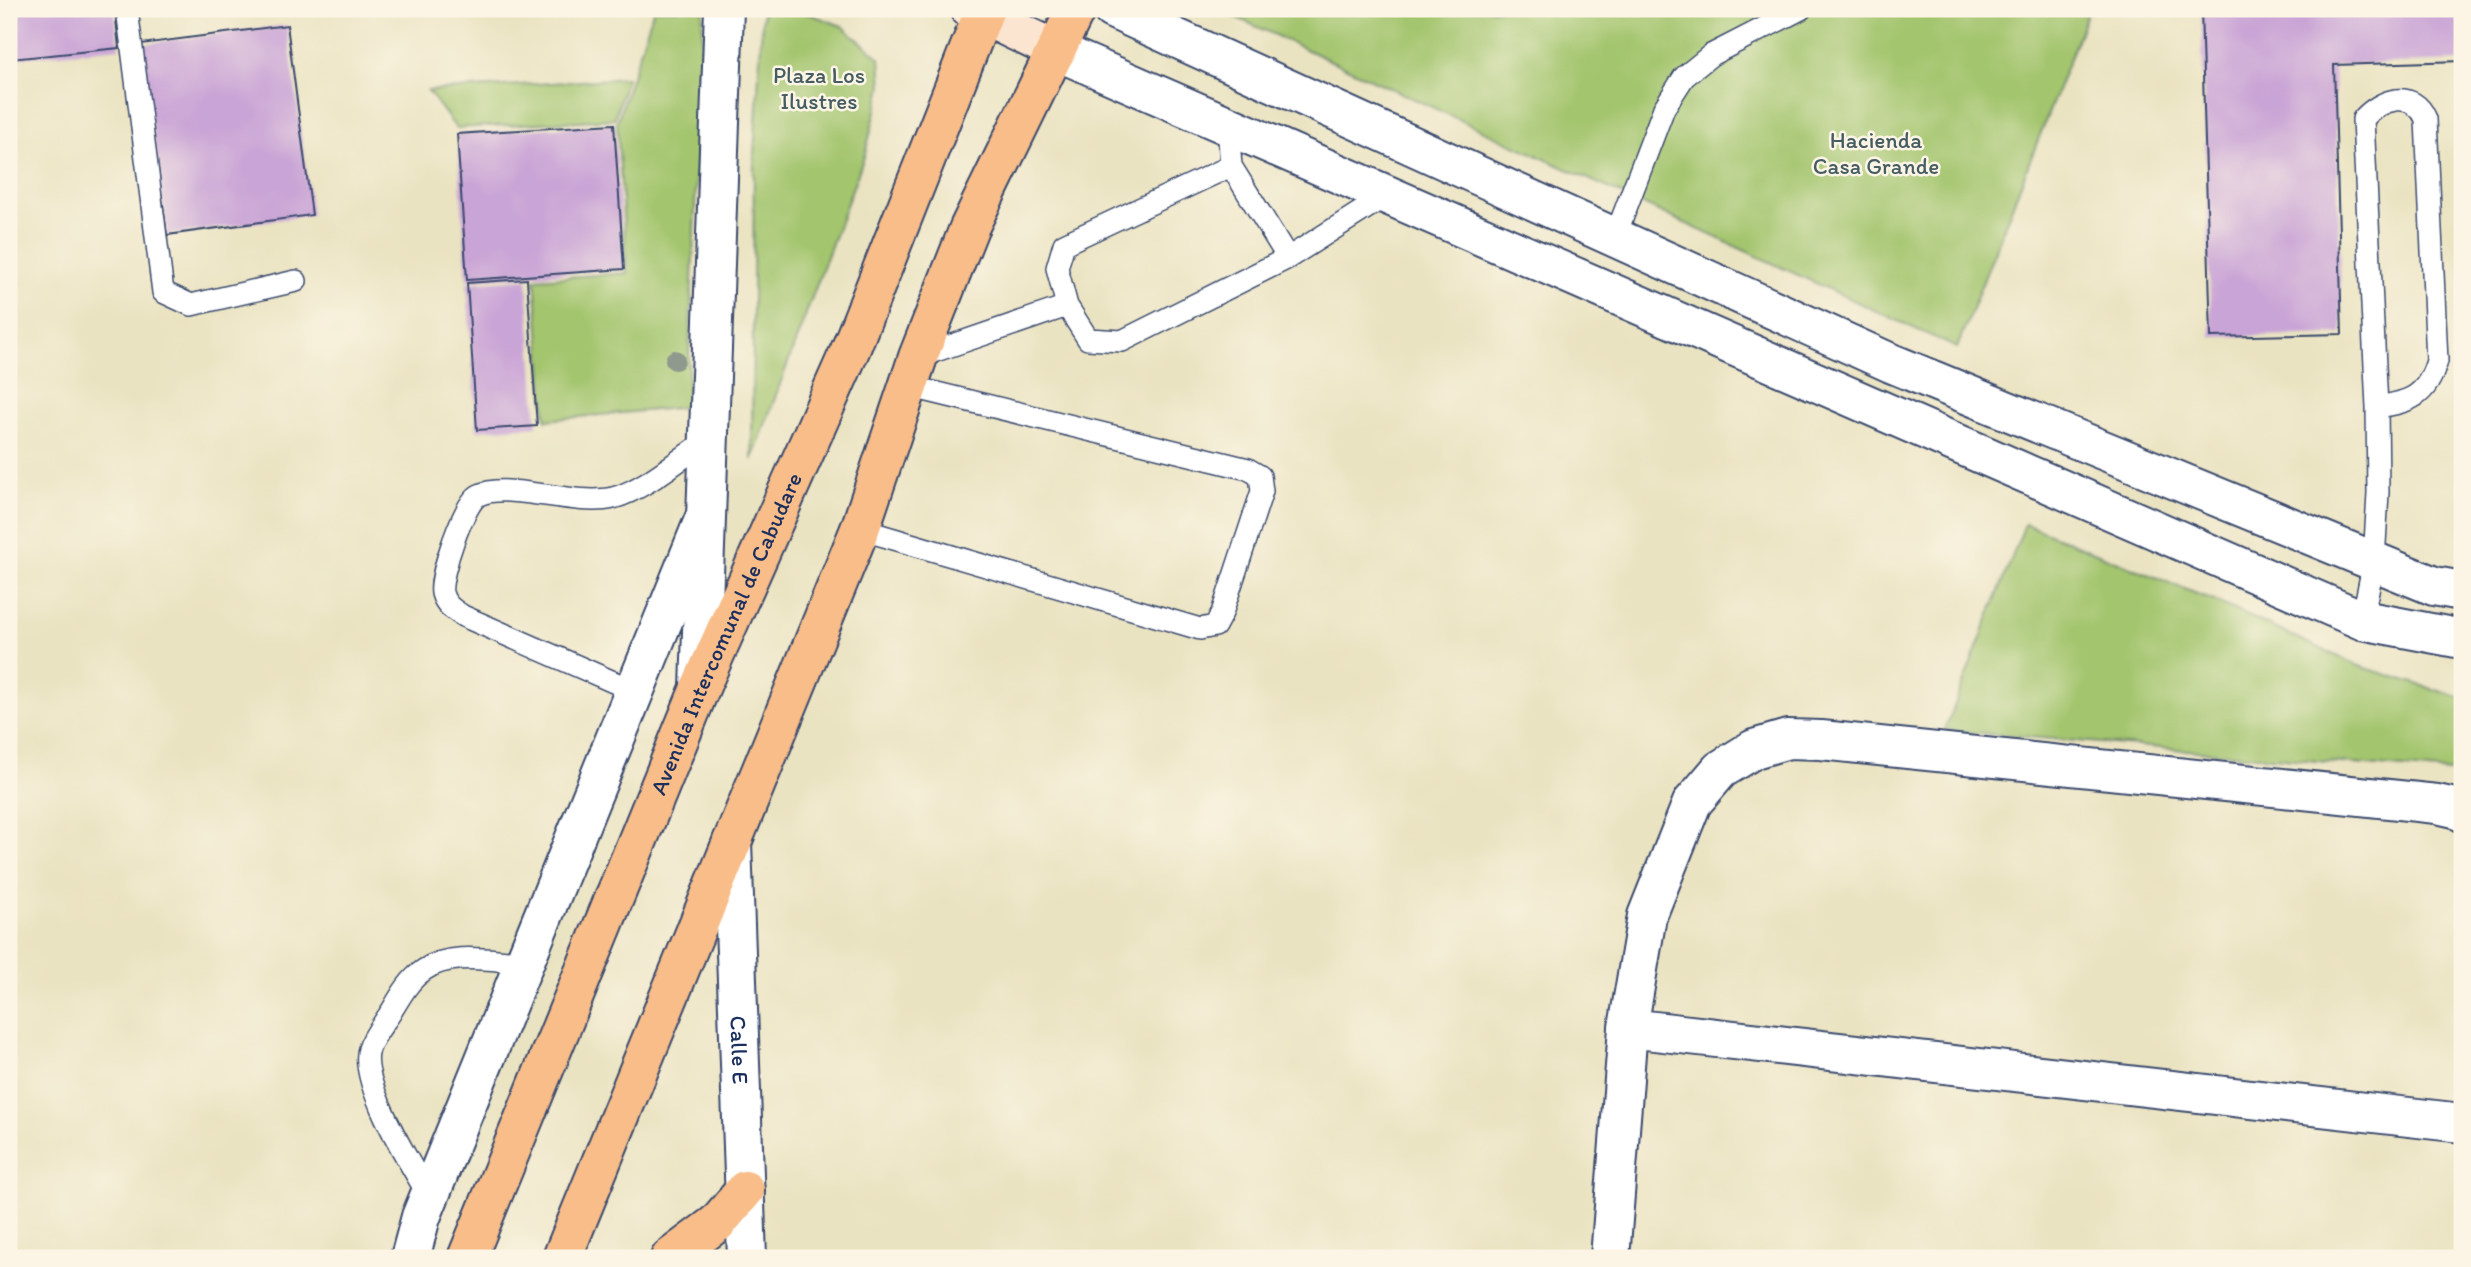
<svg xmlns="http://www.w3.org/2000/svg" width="2471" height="1267" font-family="Itim,sans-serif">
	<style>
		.green { fill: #a3c56d; stroke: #5f7a66; stroke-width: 2 }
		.building { fill: #c9a4d6 }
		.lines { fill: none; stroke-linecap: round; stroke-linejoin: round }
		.lane-casing { stroke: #3a4a6d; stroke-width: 24 }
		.street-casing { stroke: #3a4a6d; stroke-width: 42 }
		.secondary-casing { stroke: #3a4a6d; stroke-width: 42 }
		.highway-casing { stroke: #3a4a6d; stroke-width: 42 }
		.lane { stroke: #fff; stroke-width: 21 }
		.street { stroke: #fff; stroke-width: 38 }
		.secondary { stroke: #fce5d0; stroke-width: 38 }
		.highway { stroke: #f8bd89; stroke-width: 38 }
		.tree { fill: #8f998d }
		.labels { text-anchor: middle; stroke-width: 5; stroke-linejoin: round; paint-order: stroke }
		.park-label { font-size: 23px; fill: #445c62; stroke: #fcf5e5 }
		.street-label { font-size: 23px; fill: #1b2f5e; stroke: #fcf5e5 }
	</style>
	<rect width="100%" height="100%" fill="#fcf5e5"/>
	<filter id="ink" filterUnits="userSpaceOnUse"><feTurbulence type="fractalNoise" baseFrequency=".0143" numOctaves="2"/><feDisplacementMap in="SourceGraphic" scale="14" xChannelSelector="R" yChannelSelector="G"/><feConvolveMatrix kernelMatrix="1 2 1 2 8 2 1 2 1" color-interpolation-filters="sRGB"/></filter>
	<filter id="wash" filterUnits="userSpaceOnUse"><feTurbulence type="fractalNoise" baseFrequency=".00686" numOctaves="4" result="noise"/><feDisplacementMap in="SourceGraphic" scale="28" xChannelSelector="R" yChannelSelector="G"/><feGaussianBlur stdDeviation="1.57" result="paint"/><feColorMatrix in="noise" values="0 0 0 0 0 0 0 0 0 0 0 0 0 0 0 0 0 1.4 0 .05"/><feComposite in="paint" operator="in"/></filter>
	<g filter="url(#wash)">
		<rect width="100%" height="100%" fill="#eae3c1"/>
		<path class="green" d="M654 9H703L687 407 546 420 535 279 627 273 617 122Z
			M763 9H796L842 26 880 58 882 87 865 154 752 460 754 154Z
			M1218 9H2089L1957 348Z
			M627 78 614 119 456 128 428 91Z
			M2025 524 2219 603 2359 666 2462 698V773L1945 730Z"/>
		<g id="blocks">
			<path class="building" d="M26 9H115L119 48 11 59 9 10Z
				M2201 9H2462V61L2334 65 2342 334 2211 337Z
				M287 25 312 215 167 235 141 44Z
				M614 124 624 269 467 280 457 134Z
				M527 279 537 426 477 430 467 283Z"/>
		</g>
	</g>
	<g filter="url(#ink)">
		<use href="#blocks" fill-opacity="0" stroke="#3a4a6d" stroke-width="2"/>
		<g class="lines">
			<g class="lane-casing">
				<path id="lane" d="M127 9 163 292 191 305 296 281
					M1231 166 1288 258
					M1615 237 1664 108 1684 77 1711 55 1801 9
					M1067 306 1057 268 1064 244 1231 166 1228 125
					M918 357 1067 306 1088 339 1122 341 1288 258 1387 195
					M860 529 1200 629 1215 626 1222 613 1262 491 1260 476 1248 469 908 386
					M2362 620 2374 561 2378 493 2377 407 2363 119C2381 99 2413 88 2426 119L2437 361C2427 396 2411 402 2377 407
					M634 691 463 616C454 610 445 605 442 593 439 576 464 502 479 495 508 481 574 507 613 498 644 490 682 457 709 439
					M429 1196C412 1167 358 1081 369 1049 373 1036 384 1023 391 1012 400 997 409 980 424 970 450 951 494 961 524 962"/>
			</g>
			<g class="street-casing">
				<g id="street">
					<path d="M1112 9 1891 363 2434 586 2462 591"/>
					<path d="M1057 51 2362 620 2462 639"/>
					<path d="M700 688 724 9"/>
					<path id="s1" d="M732 842 747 1258"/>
					<path d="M1628 1028 2462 1123"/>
					<path d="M410 1258 421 1217 706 515"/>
					<path d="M1610 1258 1628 1028 1647 916 1692 803 1720 770 1754 749 1788 739 1821 740 2437 804 2459 809 2462 812"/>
				</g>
			</g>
			<g class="secondary-casing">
				<path id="secondary" d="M970 9 1057 51"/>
			</g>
			<g class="highway-casing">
				<g id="highway">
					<path id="s2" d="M467 1258 700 688 851 348 985 9"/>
					<path d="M562 1258 860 529 918 357 969 228 1076 9"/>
					<path d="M670 1258 717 1223 745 1190"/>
				</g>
			</g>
			<use href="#lane" class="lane"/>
			<use href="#street" class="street"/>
			<use href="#secondary" class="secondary"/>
			<use href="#highway" class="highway"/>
		</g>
		<circle class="tree" cx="675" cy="360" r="10"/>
	</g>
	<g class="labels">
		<g class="park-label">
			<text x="819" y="83">Plaza Los<tspan x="819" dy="26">Ilustres</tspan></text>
			<text x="1876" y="148">Hacienda<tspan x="1876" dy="26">Casa Grande</tspan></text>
		</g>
		<g class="street-label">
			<text dy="8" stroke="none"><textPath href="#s2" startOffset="676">Avenida Intercomunal de Cabudare</textPath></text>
			<text dy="8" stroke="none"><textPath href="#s1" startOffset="208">Calle E</textPath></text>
		</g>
	</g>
	<rect width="2471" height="1267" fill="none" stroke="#fcf5e5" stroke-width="35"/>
</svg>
